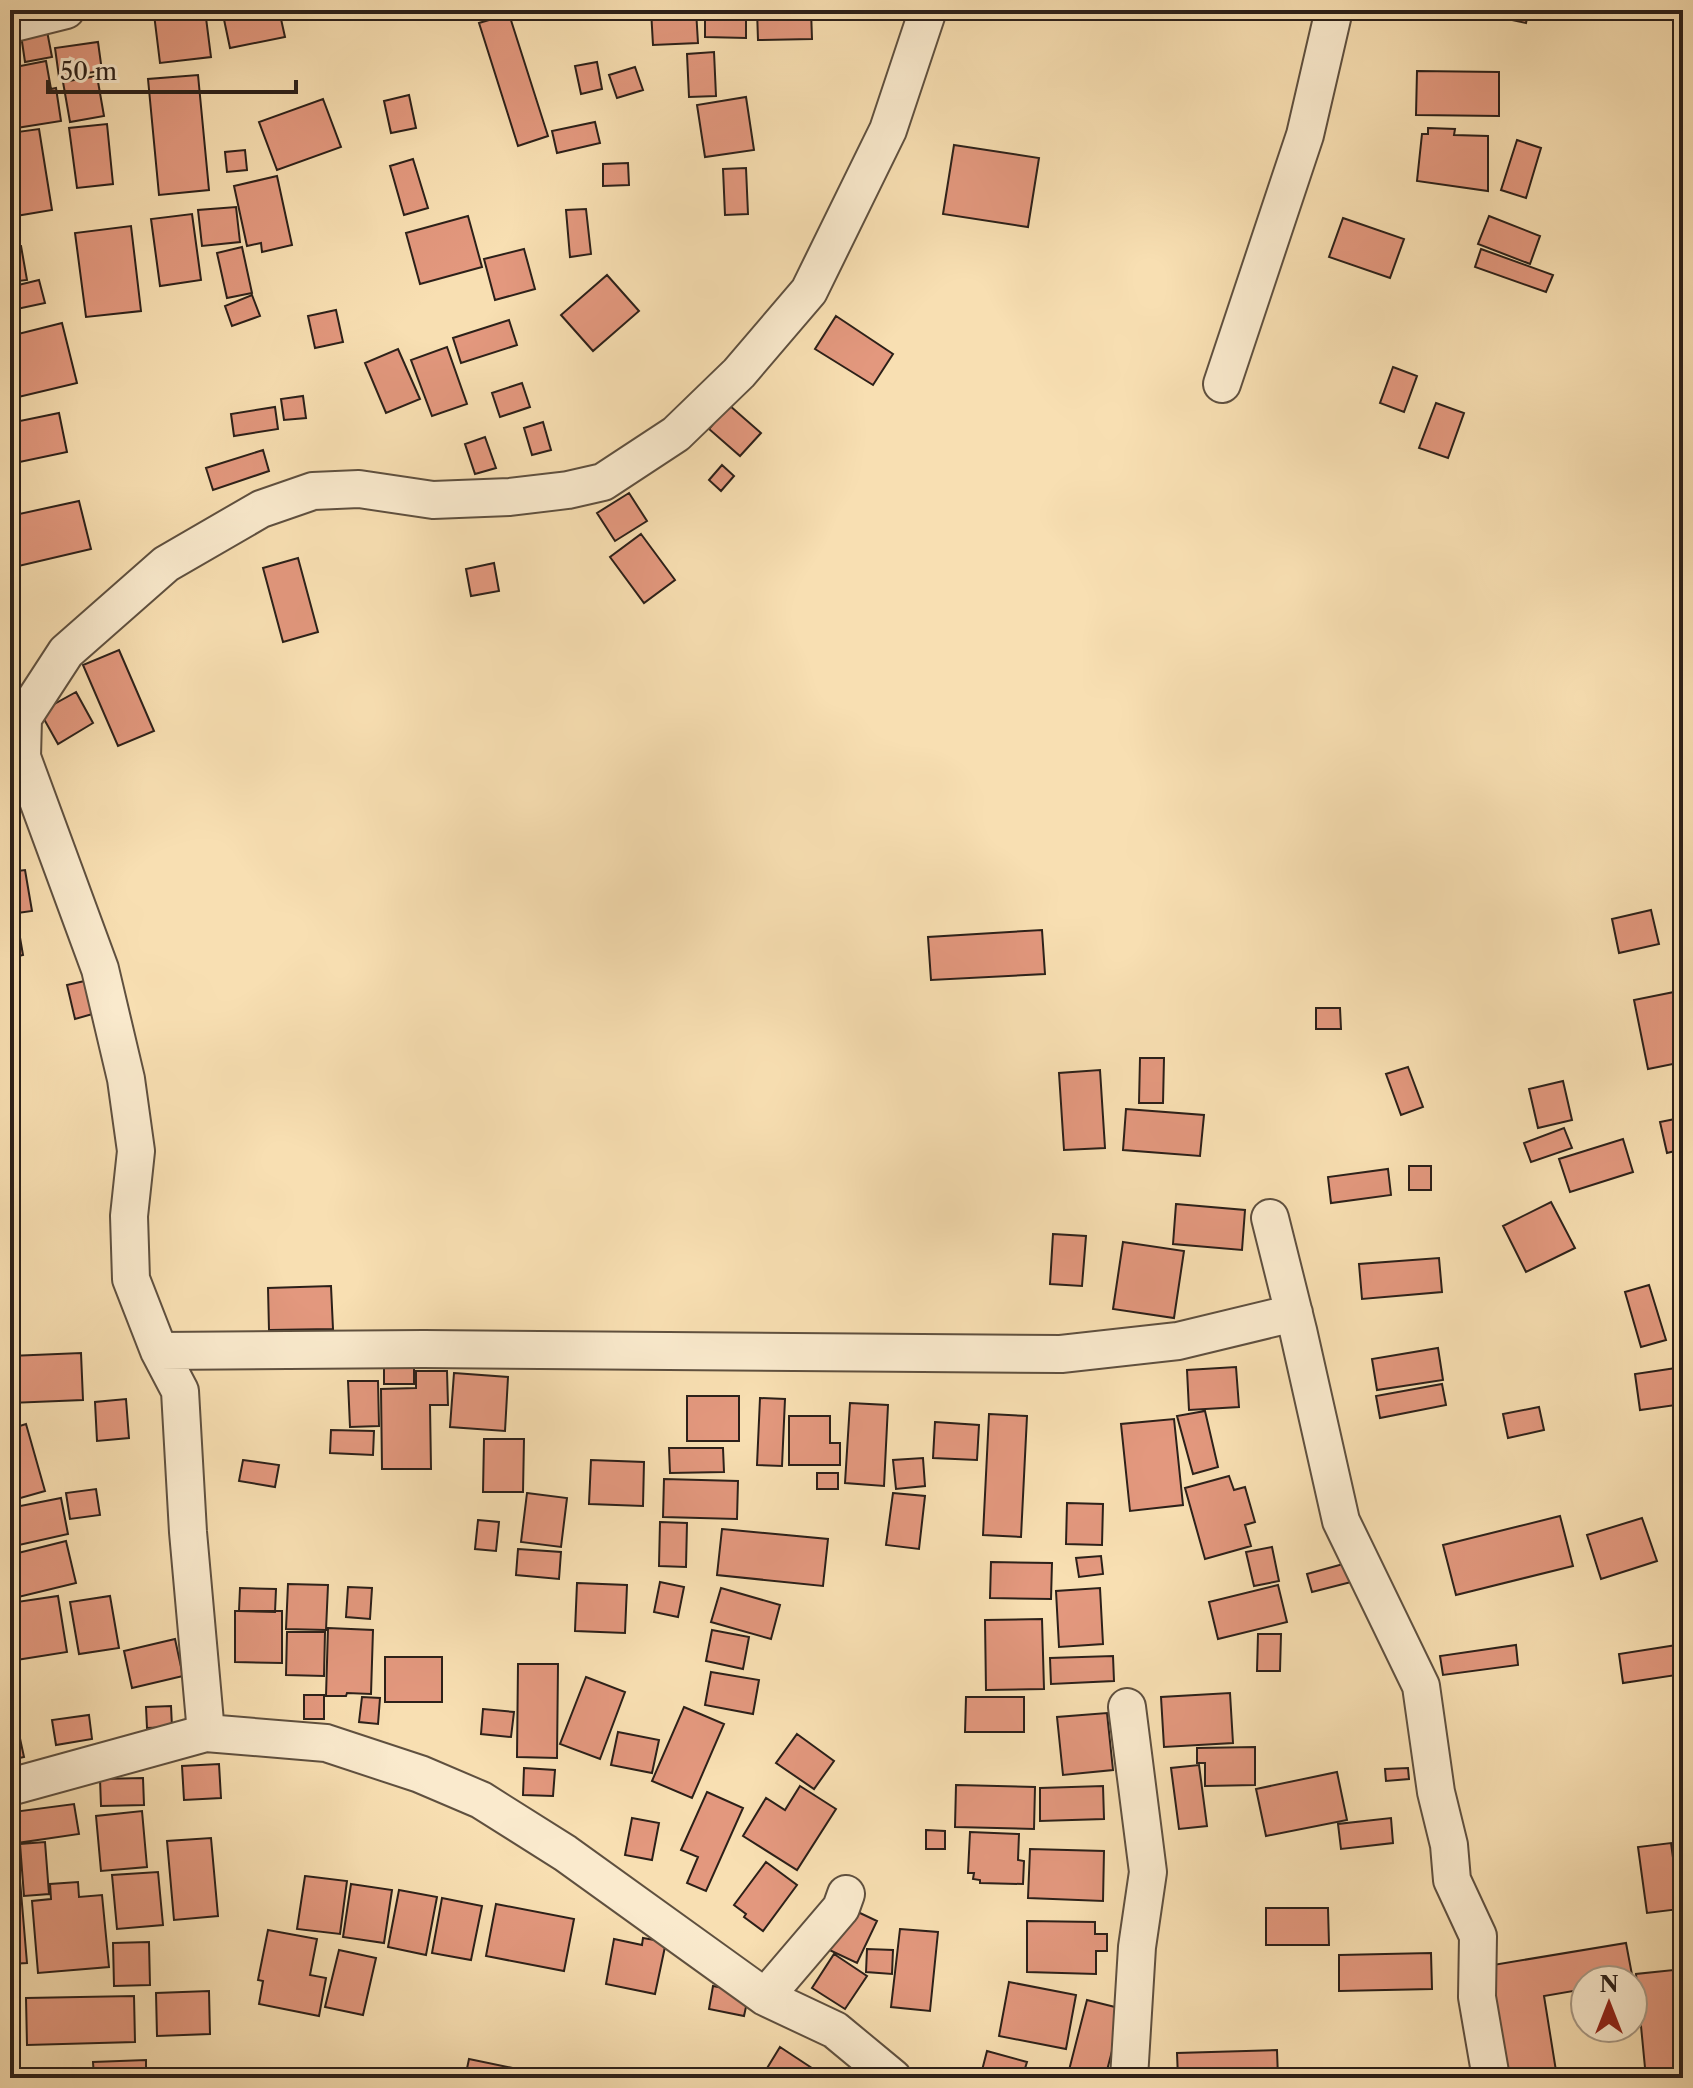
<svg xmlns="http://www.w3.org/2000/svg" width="1693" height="2088" font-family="'Libre Caslon Text',serif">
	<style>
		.building { fill: #e3987e; stroke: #2c2019; stroke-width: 2 }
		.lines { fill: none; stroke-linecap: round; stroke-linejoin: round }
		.minor-casing { stroke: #5f503f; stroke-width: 40 }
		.minor { stroke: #faeacd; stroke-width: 36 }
	</style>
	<rect width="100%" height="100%" fill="#f8dfb2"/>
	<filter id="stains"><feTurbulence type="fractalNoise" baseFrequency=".0025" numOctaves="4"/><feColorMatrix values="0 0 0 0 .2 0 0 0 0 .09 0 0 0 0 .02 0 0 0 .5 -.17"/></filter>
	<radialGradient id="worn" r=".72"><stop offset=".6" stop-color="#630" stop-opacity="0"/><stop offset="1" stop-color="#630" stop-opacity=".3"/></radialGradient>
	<path class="building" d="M182 10H205L211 57 160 63 154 14Z
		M222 10H279L285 37 230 48Z
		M651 10H696L698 43 653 45Z
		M705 10H746V38L705 37Z
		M757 10H811L812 39 758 40Z
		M1465 10H1529L1526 23Z
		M509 14 548 136 518 146 479 23Z
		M47 31 52 57 25 62 21 35Z
		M98 42 102 71 59 77 55 48Z
		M714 52 716 96 689 97 687 54Z
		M46 61 51 89 56 88 61 121 10 129V68Z
		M597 62 602 89 581 94 575 66Z
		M635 67 643 90 617 98 609 75Z
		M1417 71 1499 72V116L1416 115Z
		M198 75 209 190 159 195 148 79Z
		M97 76 104 116 70 122 63 82Z
		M409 95 416 128 391 133 384 101Z
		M746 97 754 150 705 157 697 105Z
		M323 99 341 147 277 170 259 122Z
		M595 122 600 143 557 153 552 131Z
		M107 124 113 184 77 188 69 128Z
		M1428 128 1455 129 1454 135 1488 136V191L1417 181 1422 134H1428Z
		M39 129 52 210 10 217V133Z
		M1517 140 1541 148 1526 198 1501 190Z
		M954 145 1039 158 1028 227 943 214Z
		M245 150 247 170 227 172 225 152Z
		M413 159 428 208 404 215 390 166Z
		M628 163 629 185 603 186V164Z
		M746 168 748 214 725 215 723 169Z
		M277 176 292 245 262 252 261 243 247 246 234 186Z
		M236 207 240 242 202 246 198 210Z
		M586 209 591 254 570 257 566 210Z
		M192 214 201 280 160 286 151 219Z
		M468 216 482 267 420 284 406 233Z
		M1489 216 1540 236 1530 264 1478 244Z
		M1343 218 1404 239 1390 278 1329 257Z
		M131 226 141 311 86 317 75 233Z
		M21 246 27 280 10 282V247Z
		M242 247 252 293 227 298 217 253Z
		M524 249 535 289 495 300 484 259Z
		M1481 249 1553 275 1546 292 1475 267Z
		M607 275 639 311 593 351 561 315Z
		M39 280 45 303 12 310 10 287Z
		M252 295 260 316 232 326 225 306Z
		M336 310 343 342 315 348 308 316Z
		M836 316 893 354 873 385 815 349Z
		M509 320 517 345 461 363 453 338Z
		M62 323 77 383 10 399V336Z
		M447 347 467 404 432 416 411 360Z
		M398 349 420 399 386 413 365 363Z
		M1393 367 1417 376 1404 412 1380 403Z
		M522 383 530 407 500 417 492 393Z
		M303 396 306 418 284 420 281 399Z
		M1436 403 1464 413 1448 458 1419 448Z
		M729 405 761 433 740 456 709 429Z
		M275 407 278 429 234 436 231 414Z
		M59 413 67 452 10 464V423Z
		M543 422 551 450 532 455 524 428Z
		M485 437 496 468 475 474 465 444Z
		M263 450 269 471 213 490 206 468Z
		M722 465 734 476 721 491 709 480Z
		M629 493 647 521 615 541 597 513Z
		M79 501 91 549 10 568V516Z
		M641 534 675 580 644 603 610 557Z
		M298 558 318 632 283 642 263 568Z
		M494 563 499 591 471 596 466 569Z
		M119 650 154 731 118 746 83 665Z
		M76 692 93 723 58 744 40 712Z
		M25 870 32 911 10 914V872Z
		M1651 910 1659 944 1619 953 1612 919Z
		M18 926 23 955 10 958V927Z
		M1042 930 1045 974 931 980 928 937Z
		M89 980 96 1013 75 1019 67 985Z
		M1679 991 1683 1010V1062L1648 1069 1634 1000Z
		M1316 1008H1340L1341 1029H1316Z
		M1140 1058H1164L1163 1103H1139Z
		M1408 1067 1423 1107 1401 1115 1386 1074Z
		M1100 1070 1105 1148 1064 1150 1059 1073Z
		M1563 1081 1572 1120 1538 1128 1529 1089Z
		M1126 1109 1204 1115 1200 1156 1123 1150Z
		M1680 1118 1683 1134V1149L1667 1153 1660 1122Z
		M1564 1128 1572 1148 1531 1162 1524 1143Z
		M1623 1139 1633 1172 1570 1192 1559 1159Z
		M1409 1166H1431V1190H1409Z
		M1388 1169 1391 1195 1331 1203 1328 1177Z
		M1551 1202 1575 1248 1526 1272 1503 1226Z
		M1176 1204 1245 1210 1242 1250 1173 1244Z
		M1053 1234 1086 1236 1082 1286 1050 1284Z
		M1123 1242 1184 1251 1174 1318 1113 1309Z
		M1439 1258 1442 1292 1362 1299 1359 1264Z
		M1649 1285 1666 1340 1641 1347 1625 1292Z
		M331 1286 333 1329 269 1330 268 1288Z
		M1438 1348 1443 1380 1377 1390 1372 1359Z
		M81 1353 83 1400 10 1403V1356Z
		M384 1360H414V1384H384Z
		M1236 1367 1239 1407 1189 1410 1187 1370Z
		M1683 1367V1404L1640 1410 1635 1374Z
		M416 1371H447L448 1405H430L431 1469H382L381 1389 416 1388Z
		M454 1373 508 1377 505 1431 450 1427Z
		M348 1381H378L379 1426 350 1427Z
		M1442 1384 1446 1405 1380 1418 1376 1396Z
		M687 1396H739V1441H687Z
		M760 1398 785 1399 782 1466 757 1465Z
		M126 1399 129 1438 97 1441 95 1402Z
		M850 1403 888 1405 884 1486 845 1483Z
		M1539 1407 1544 1430 1508 1438 1503 1414Z
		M1205 1411 1218 1467 1193 1474 1177 1416Z
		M989 1414 1027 1416 1021 1537 983 1535Z
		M789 1416H830V1443H840V1465H789Z
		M1174 1419 1183 1505 1130 1511 1121 1424Z
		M935 1422 979 1425 977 1460 933 1458Z
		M26 1424 45 1491 10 1501V1429Z
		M331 1430 374 1431 373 1455 330 1453Z
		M484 1439H524L523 1492H483Z
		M669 1448H723L724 1472 670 1473Z
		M923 1458 925 1486 896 1489 893 1460Z
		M243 1460 279 1465 275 1487 239 1481Z
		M591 1460 644 1462 643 1506 589 1504Z
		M817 1473H838V1489H817Z
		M1229 1476 1234 1490 1245 1487 1255 1522 1245 1525 1251 1546 1205 1559 1185 1488Z
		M664 1479 738 1481 737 1519 663 1517Z
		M96 1489 100 1515 70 1519 66 1493Z
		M527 1493 567 1498 561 1547 521 1542Z
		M893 1493 925 1496 919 1549 886 1545Z
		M61 1498 68 1534 10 1547V1508Z
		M1067 1503 1103 1504 1102 1545 1066 1544Z
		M1560 1516 1573 1566 1456 1595 1443 1545Z
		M1642 1518 1657 1561 1601 1579 1587 1535Z
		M478 1520 499 1522 496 1551 475 1549Z
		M660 1522 687 1523 686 1567 659 1566Z
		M722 1529 828 1539 823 1586 717 1575Z
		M66 1541 76 1583 10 1599V1555Z
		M1272 1547 1279 1581 1254 1586 1246 1552Z
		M518 1549 561 1552 559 1579 516 1575Z
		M1101 1556 1103 1574 1079 1577 1076 1558Z
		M1354 1561 1359 1580 1312 1592 1307 1574Z
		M991 1562 1052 1563 1051 1599 990 1598Z
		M660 1582 684 1587 678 1617 654 1612Z
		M577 1583 627 1585 625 1633 575 1631Z
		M288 1584 328 1585 326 1630 286 1629Z
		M1278 1585 1287 1622 1218 1639 1209 1602Z
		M348 1587 372 1588 370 1619 346 1617Z
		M240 1588 276 1589 275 1612 239 1611Z
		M721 1588 780 1605 771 1639 711 1622Z
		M1100 1588 1103 1644 1059 1647 1056 1591Z
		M58 1596 67 1652 10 1661V1603Z
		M110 1596 119 1648 79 1654 70 1602Z
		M235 1611H282V1663L235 1662Z
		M1042 1619 1044 1689 986 1690 985 1620Z
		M328 1628 373 1630 371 1694 347 1693 346 1696H326Z
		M712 1630 749 1637 743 1669 706 1661Z
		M287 1632H325L324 1676 286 1675Z
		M1258 1634H1281L1280 1671H1257Z
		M175 1639 183 1676 132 1688 124 1651Z
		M1683 1644V1674L1623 1683 1619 1654Z
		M1516 1645 1518 1665 1443 1675 1440 1656Z
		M1113 1656 1114 1681 1051 1684 1050 1658Z
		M385 1657H442V1702H385Z
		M518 1664H558L557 1758 517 1757Z
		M711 1672 759 1680 753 1714 705 1705Z
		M586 1677 625 1692 600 1759 560 1744Z
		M1230 1693 1233 1743 1164 1747 1161 1697Z
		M304 1695H324V1719H304Z
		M362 1697 380 1698 378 1724 359 1722Z
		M966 1697H1024V1732H965Z
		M171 1706 172 1727 147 1728 146 1707Z
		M684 1707 724 1724 692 1798 652 1781Z
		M483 1709 514 1712 511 1737 481 1734Z
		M1107 1713 1113 1770 1063 1775 1057 1717Z
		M89 1715 92 1739 56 1745 52 1720Z
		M16 1720 24 1757 10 1760V1722Z
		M618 1732 659 1740 652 1773 611 1765Z
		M797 1734 834 1761 814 1789 776 1763Z
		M1255 1747V1785L1205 1786V1763H1197V1748Z
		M219 1764 221 1798 184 1800 182 1766Z
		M1199 1765 1207 1826 1179 1829 1171 1768Z
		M524 1768 555 1770 553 1796 523 1795Z
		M1408 1768 1409 1779 1386 1781 1385 1769Z
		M1337 1772 1347 1820 1266 1836 1256 1789Z
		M143 1778 144 1805 101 1806 100 1779Z
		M956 1785 1035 1787 1034 1829 955 1827Z
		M800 1786 836 1809 797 1870 743 1836 766 1798 785 1810Z
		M1103 1786 1104 1819 1040 1821V1788Z
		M707 1792 743 1808 706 1891 687 1883 698 1857 681 1850Z
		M74 1804 79 1834 17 1843 13 1812Z
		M142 1811 147 1867 101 1871 96 1816Z
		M632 1818 659 1823 652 1860 625 1855Z
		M1391 1818 1393 1843 1341 1849 1338 1824Z
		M926 1830 945 1831V1849H926Z
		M970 1832 1019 1834 1018 1860 1024 1861 1023 1884 980 1883V1880L973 1879 974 1873H968Z
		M211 1838 218 1916 174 1920 167 1841Z
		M45 1842 49 1894 24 1896 20 1844Z
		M1671 1843 1680 1909 1647 1913 1638 1847Z
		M10 1845H17L27 1963 10 1964Z
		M1030 1849 1104 1851 1103 1901 1028 1898Z
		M766 1862 797 1885 763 1931 744 1917 746 1914 734 1905Z
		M158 1872 163 1925 117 1929 112 1875Z
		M305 1876 347 1881 340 1934 297 1929Z
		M78 1882 79 1897 102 1895 109 1967 38 1973 32 1901 51 1899 50 1884Z
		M351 1884 392 1890 384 1943 343 1937Z
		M399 1890 437 1897 426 1955 388 1947Z
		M442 1898 482 1906 471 1960 432 1953Z
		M496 1904 574 1919 564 1971 486 1956Z
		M843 1905 877 1921 857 1963 823 1947Z
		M1266 1908H1328L1329 1945H1266Z
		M1027 1921 1095 1922V1934H1107V1951H1096V1974L1027 1972Z
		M900 1929 938 1932 930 2011 891 2007Z
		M268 1930 317 1939 310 1975 326 1978 319 2016 259 2004 263 1981 258 1980Z
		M643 1938 666 1942 655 1994 606 1984 614 1939 642 1945Z
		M149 1942 150 1985 114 1986 113 1943Z
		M1626 1943 1633 1980H1585V1989L1544 1996 1557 2077 1506 2078 1487 1966Z
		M867 1949 893 1950 892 1974 866 1972Z
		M339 1950 376 1958 363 2015 325 2007Z
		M1431 1953 1432 1989 1339 1991V1955Z
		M834 1954 867 1976 845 2009 812 1988Z
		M1683 1969V2078H1646L1636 1974Z
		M1009 1982 1076 1995 1066 2049 999 2036Z
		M713 1986 749 1993 744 2016 709 2009Z
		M209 1991 210 2034 157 2036 156 1993Z
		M134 1996 135 2042 27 2045 26 1998Z
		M1087 2000 1123 2009 1105 2078H1067Z
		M780 2047 827 2078H761Z
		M1277 2050 1278 2078H1178L1177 2053Z
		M987 2051 1027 2062 1022 2078H980Z
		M469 2059 537 2073 536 2078H465Z
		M146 2060V2078H94L93 2062Z"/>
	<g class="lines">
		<g class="minor-casing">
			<path id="minor" d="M10 24 66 10
				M1222 384 1305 135 1334 10
				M1270 1218 1298 1330 1341 1521 1421 1686 1436 1792 1449 1845 1452 1880 1478 1936 1477 1997 1491 2078
				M159 1351 424 1349 1061 1354 1178 1341 1294 1313
				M1127 1707 1148 1872 1137 1947 1129 2078
				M206 1733 188 1532 180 1391 159 1351 131 1279 129 1216 136 1151 126 1079 100 969 22 757 23 718 66 652 166 564 261 509 313 491 359 489 433 500 510 497 568 490 603 482 676 434 739 373 809 291 888 130 928 10
				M10 1787 206 1733 326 1743 420 1774 481 1800 565 1853 765 1997 835 2030 893 2078
				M765 1997 841 1908 846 1894"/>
		</g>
		<use href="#minor" class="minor"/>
	</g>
	<rect width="1693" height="2088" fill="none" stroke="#f8dfb2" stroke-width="40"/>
	<rect x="12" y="12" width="1669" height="2064" fill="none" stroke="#2c2019" stroke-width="4"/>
	<rect x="20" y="20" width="1653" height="2048" fill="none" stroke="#2c2019" stroke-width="2"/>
	<g transform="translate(1609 2004)"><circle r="38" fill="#faeacd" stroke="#a89985" stroke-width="2"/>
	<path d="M0-6L14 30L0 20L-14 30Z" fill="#8f2418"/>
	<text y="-12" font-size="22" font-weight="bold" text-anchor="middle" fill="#2c2019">N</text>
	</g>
	<path d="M48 80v12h248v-12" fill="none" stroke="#2c2019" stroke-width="4"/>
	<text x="60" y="80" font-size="24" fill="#2c2019" stroke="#faeacd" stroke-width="6" paint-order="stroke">50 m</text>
	<rect width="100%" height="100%" filter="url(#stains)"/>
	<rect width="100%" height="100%" fill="url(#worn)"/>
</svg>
